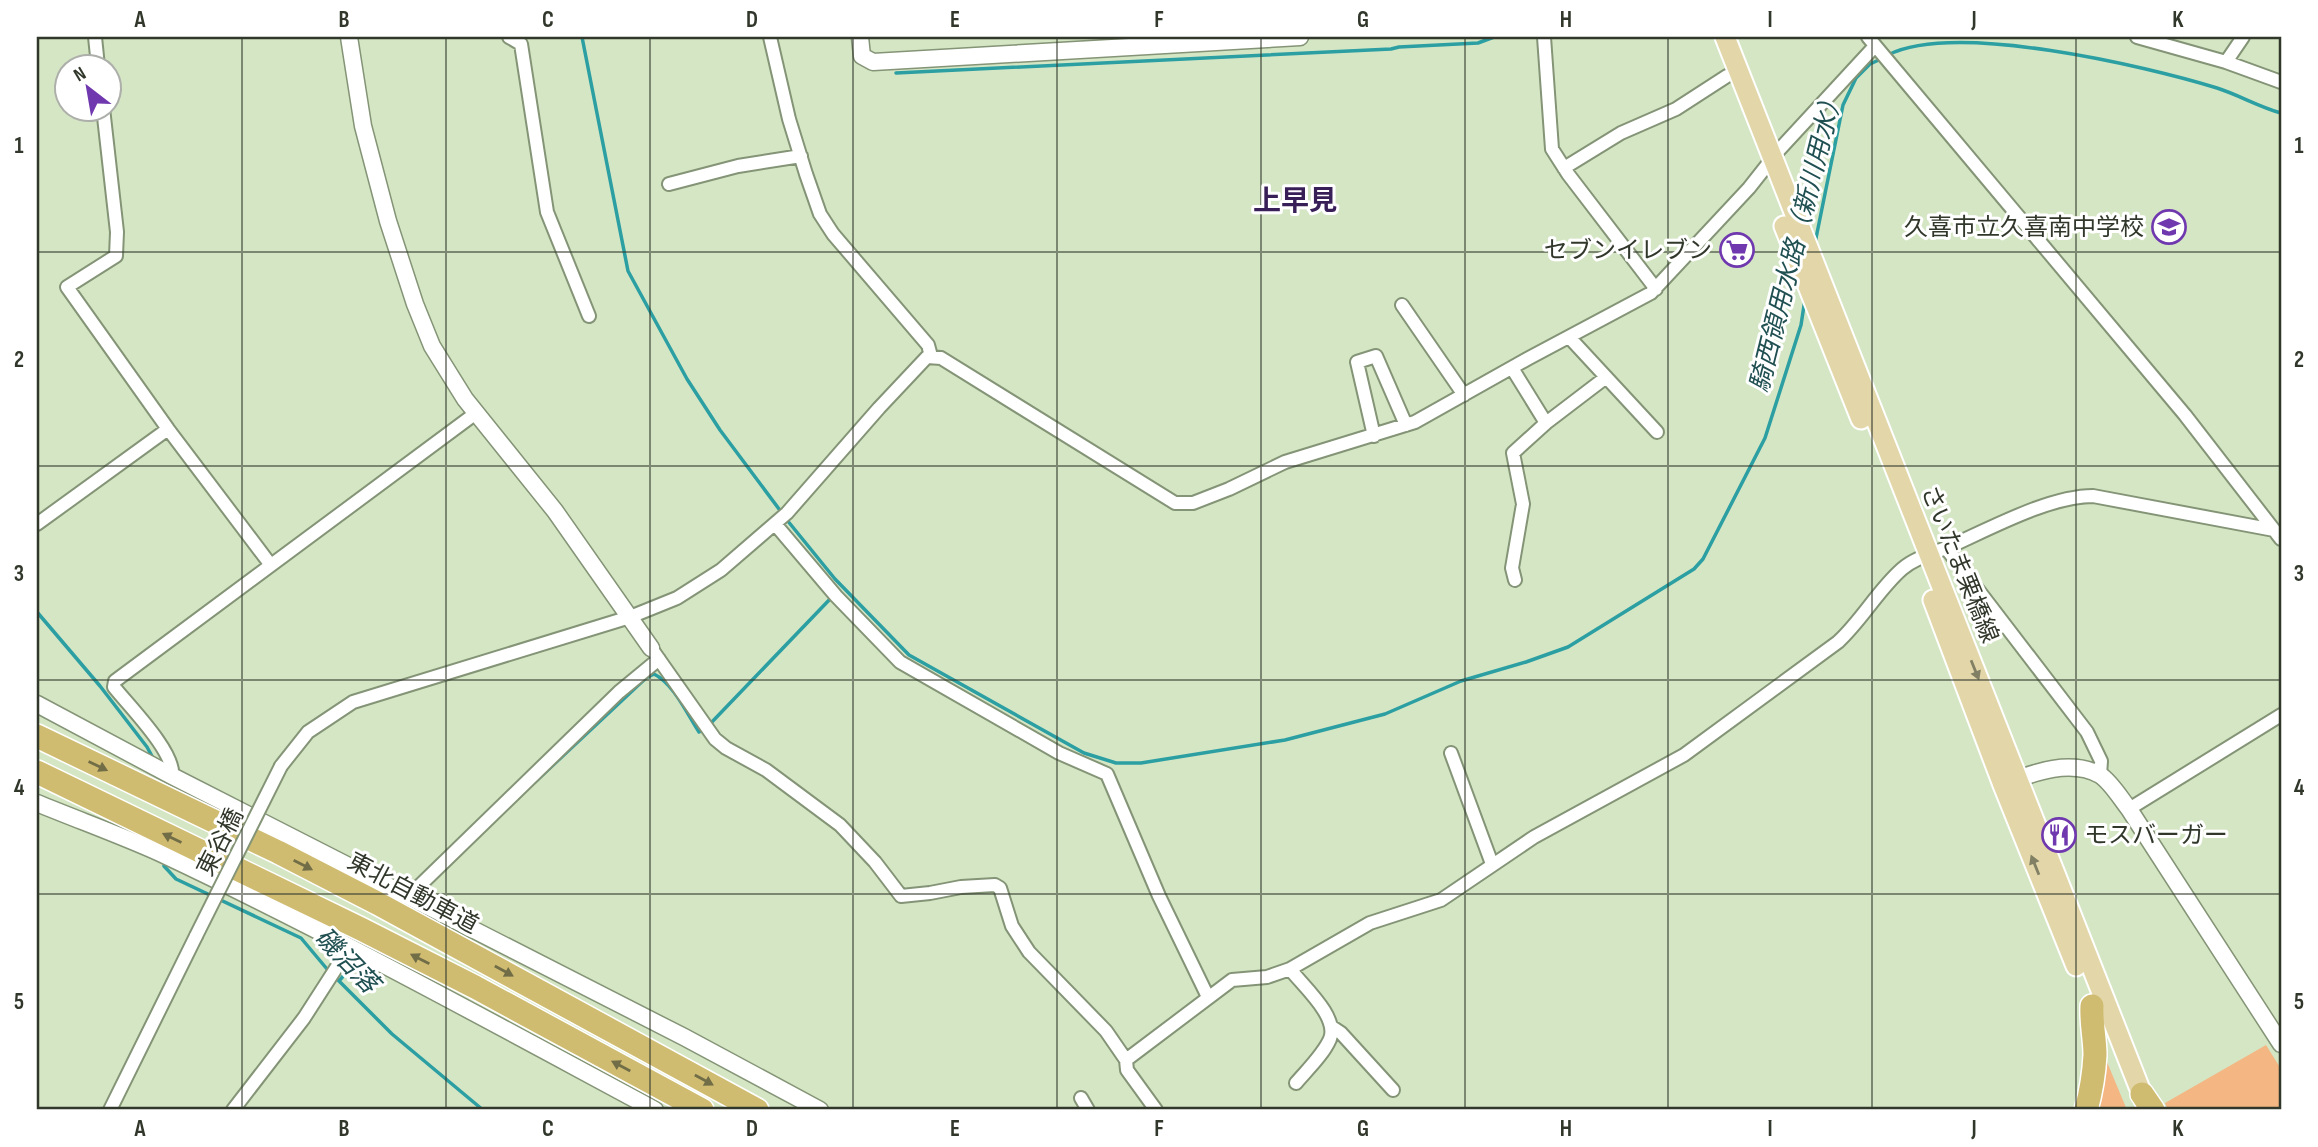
<svg xmlns="http://www.w3.org/2000/svg" width="2318" height="1147" font-family="'Sofia Sans Condensed','Noto Sans JP',sans-serif">
	<style>
		.green { fill: #f4b683 }
		.lines { fill: none; stroke-linecap: round; stroke-linejoin: round }
		.stream { stroke: #2c9fa3; stroke-width: 3.5 }
		.minor-casing { stroke: #849476; stroke-width: 16 }
		.tertiary-casing { stroke: #849476; stroke-width: 19 }
		.primary-casing { stroke: #fff; stroke-width: 23 }
		.motorway-casing { stroke: #fff; stroke-width: 26 }
		.minor { stroke: #fff; stroke-width: 12 }
		.tertiary { stroke: #fff; stroke-width: 16 }
		.primary { stroke: #e3d7aa; stroke-width: 19 }
		.motorway { stroke: #d0bc71; stroke-width: 23 }
		.minor-bridge-casing { stroke: #849476; stroke-width: 16; stroke-linecap: butt }
		.minor-bridge { stroke: #fff; stroke-width: 12 }
		.oneway { fill: #818064 }
		.oneway2 { fill: #716d47 }
		.grid { fill: none; stroke: #31382b; stroke-width: 2; stroke-opacity: 0.55 }
		.labels { text-anchor: middle; stroke-width: 6; stroke-linejoin: round; paint-order: stroke }
		.poi-label { font-size: 24px; fill: #31382b; stroke: #fff; text-anchor: end }
		.street-label { font-size: 24px; fill: #31382b; stroke: #fff }
		.water-label { font-size: 26px; font-style: italic; fill: #215052; stroke: #fff }
		.quarter-label { font-size: 28px; font-weight: bold; fill: #391f58; stroke: #fff }
		.neatline { fill: none; stroke: #31382b; stroke-width: 2.5 }
		.grid-label { font-size: 23px; text-anchor: middle; font-weight: bold; fill: #31382b }
	</style>
	<rect width="100%" height="100%" fill="#d5e6c5"/>
	<path class="green" d="M2266 1045 2281 1069V1110H2168L2165 1103Z
		M2102 1050 2127 1110H2095Z"/>
	<g class="lines">
		<path class="stream" d="M582 37 628 271 687 379 720 430 782 513
			M1888 55C1955 21 2145 66 2217 88 2239 95 2259 107 2281 113
			M896 73 1391 49 1399 47 1478 43 1494 37
			M1815 243 1843 105 1856 78 1870 64 1881 59
			M787 520 835 579 909 655 1084 753 1116 763H1141L1285 740 1385 714 1461 681 1526 662 1568 647 1694 569 1703 559 1765 438 1801 325 1805 299
			M37 612 100 686 147 747 153 758
			M710 724 832 597
			M535 782 646 678 654 674C674 684 687 714 699 732L703 730
			M164 866 176 879 301 938 327 969 392 1034 483 1110
			M339 981 355 962"/>
		<g class="minor-casing">
			<path id="minor" d="M95 37 98 66
				M509 37 521 44 547 212 589 316
				M770 37 789 119 806 174 820 214 833 234 928 345 931 356
				M1544 37 1552 149 1568 174 1656 289
				M1868 37 2185 415 2281 539
				M2137 37 2226 62 2281 82
				M2226 62 2243 37
				M103 108 117 232 116 256 67 287 168 429 270 564
				M1564 168 1621 133 1676 109 1727 76
				M669 184 738 166 801 156
				M1402 305 1464 395
				M1569 337 1657 432
				M1512 368 1546 423 1605 378
				M1374 436 1357 362 1376 356 1406 425
				M37 524 168 429
				M775 524 836 596 900 662 1059 753 1107 774 1159 896 1208 997
				M1946 548 2087 732 2101 761 2100 775
				M1515 580 1512 568 1523 504 1513 453 1546 423
				M651 648 715 739 726 748 766 770 840 825 875 862 901 896 930 893 961 887 995 885 1000 888 1012 926 1029 952 1106 1031 1126 1060 1127 1070 1156 1110
				M1451 753 1492 864
				M281 766 308 732 353 702 630 617 677 598 721 570 787 513 879 408 927 357 941 358 1175 503H1193L1229 489 1285 462 1415 422 1529 358 1651 293 1749 188 1779 150 1875 46
				M172 776C176 753 129 706 114 687L115 681 476 413
				M2129 809 2281 715
				M409 896 619 692 659 659
				M1290 969C1303 986 1339 1017 1330 1039 1323 1055 1307 1070 1296 1083
				M1332 1027 1341 1033 1393 1090
				M1126 1060 1232 980 1267 977 1290 969 1370 923 1441 900 1534 837 1684 755 1838 642C1862 620 1878 590 1902 569 1916 557 1935 553 1951 546 1991 528 2050 496 2093 496L2274 530
				M1081 1098 1088 1110
				M110 1110 196 936
				M233 1110 304 1018 349 948"/>
		</g>
		<g class="tertiary-casing">
			<path id="tertiary" d="M349 37 363 126 388 221 415 304 432 346 465 399 555 511 651 648
				M860 37 862 56 873 62 1300 37
				M37 704 172 776 684 1037 820 1110
				M2007 783C2035 772 2071 759 2100 775 2111 782 2121 799 2129 809L2281 1044
				M37 803C78 820 120 835 160 853 328 932 491 1022 655 1110"/>
		</g>
		<g class="primary-casing">
			<path id="primary" d="M1725 37 2147 1107
				M1784 226 1861 419
				M1933 600 2003 785 2076 966"/>
		</g>
		<g class="motorway-casing">
			<path id="motorway" d="M37 736 278 852 377 903 757 1110
				M37 772 361 929 475 987 702 1110
				M2142 1094 2153 1110
				M2086 1110C2091 1092 2094 1074 2095 1055 2095 1039 2091 1023 2092 1006"/>
		</g>
		<use href="#minor" class="minor"/>
		<use href="#tertiary" class="tertiary"/>
		<use href="#primary" class="primary"/>
		<use href="#motorway" class="motorway"/>
		<g class="minor-bridge-casing">
			<path id="minor-bridge" d="M196 936 281 766"/>
		</g>
		<use href="#minor-bridge" class="minor-bridge"/>
	</g>
	<defs><path id="oneway-solid" d="M-6-.8H1V-3.2L6.5 0L1 3.2V.8H-6Z" transform="scale(1.75)"/></defs>
	<g class="oneway">
		<use href="#oneway-solid" transform="translate(1975 670) rotate(68)"/>
		<use href="#oneway-solid" transform="translate(2035 865) rotate(-112)"/>
	</g>
	<g class="oneway2">
		<use href="#oneway-solid" transform="translate(98 766) rotate(26)"/>
		<use href="#oneway-solid" transform="translate(172 838) rotate(-154)"/>
		<use href="#oneway-solid" transform="translate(303 865) rotate(27)"/>
		<use href="#oneway-solid" transform="translate(420 959) rotate(-153)"/>
		<use href="#oneway-solid" transform="translate(504 971) rotate(29)"/>
		<use href="#oneway-solid" transform="translate(621 1066) rotate(-152)"/>
		<use href="#oneway-solid" transform="translate(704 1080) rotate(29)"/>
	</g>
	<path class="grid" d="M242 37V1110M446 37V1110M650 37V1110M853 37V1110M1057 37V1110M1261 37V1110M1465 37V1110M1668 37V1110M1872 37V1110M2076 37V1110M37 252H2281M37 466H2281M37 680H2281M37 894H2281"/>
	<defs>
		<g id="school-ring" transform="scale(1.75)"><circle r="9.5" fill="#fff" stroke="#7038af" stroke-width="1.5"/><path d="M0-5L7-2L0 1L-7-2ZM-4 1L0 2.5L4 1V4Q0 6-4 4Z" fill="#7038af"/></g>
		<g id="supermarket-ring" transform="scale(1.75)"><circle r="9.5" fill="#fff" stroke="#7038af" stroke-width="1.5"/><path d="M-6-5.5h2.5l.6 2H6L4.5 2H-2.5L-4.4-4H-6ZM-1.5 3.2a1.3 1.3 0 1 0 .1 0ZM3 3.2a1.3 1.3 0 1 0 .1 0Z" fill="#7038af"/></g>
		<g id="restaurant-ring" transform="scale(1.75)"><circle r="9.5" fill="#fff" stroke="#7038af" stroke-width="1.5"/><path d="M-5-6h1v4h1v-4h1v4h1v-4h1v5L-1.5 .5V6h-2V.5L-5-1ZM5-6V6H3V1.5H1.5Q1.5-4 5-6Z" fill="#7038af"/></g>
	</defs>
	<g fill-rule="evenodd">
		<use href="#school-ring" x="2169" y="227"/>
		<use href="#supermarket-ring" x="1737" y="250"/>
		<use href="#restaurant-ring" x="2059" y="835"/>
	</g>
	<g class="labels">
		<g class="poi-label">
			<text x="2144" y="235">久喜市立久喜南中学校</text>
			<text x="1712" y="258">セブンイレブン</text>
			<text x="2084" y="843" text-anchor="start">モスバーガー</text>
		</g>
		<g class="street-label">
			<text transform="translate(1960 564) rotate(68)" y="8">さいたま栗橋線</text>
			<text transform="translate(220 842) rotate(-63)" y="8">東谷橋</text>
			<text transform="translate(413 893) rotate(28)" y="8">東北自動車道</text>
		</g>
		<g class="water-label">
			<text transform="translate(1796 240) rotate(-76)" y="9">騎西領用水路（新川用水）</text>
			<text transform="translate(347 960) rotate(46)" y="9">磯沼落</text>
		</g>
		<g class="quarter-label">
			<text x="1295" y="210">上早見</text>
		</g>
	</g>
	<rect width="2318" height="1147" fill="none" stroke="#ffffff" stroke-width="77"/>
	<g transform="translate(88 88) rotate(329)"><circle r="33" fill="#ffffff" stroke="#adafaa" stroke-width="2"/>
	<path d="M0-5L12 26L0 18L-12 26Z" fill="#7038af"/>
	<text y="-10" font-size="19" font-weight="bold" text-anchor="middle" fill="#31382b">N</text>
	</g>
	<rect x="38" y="38" width="2242" height="1070" class="neatline"/>
	<g class="grid-label">
		<text x="140" y="27">A</text>
		<text x="344" y="27">B</text>
		<text x="548" y="27">C</text>
		<text x="752" y="27">D</text>
		<text x="955" y="27">E</text>
		<text x="1159" y="27">F</text>
		<text x="1363" y="27">G</text>
		<text x="1566" y="27">H</text>
		<text x="1770" y="27">I</text>
		<text x="1974" y="27">J</text>
		<text x="2178" y="27">K</text>
		<text x="19" y="153">1</text>
		<text x="2299" y="153">1</text>
		<text x="19" y="367">2</text>
		<text x="2299" y="367">2</text>
		<text x="19" y="581">3</text>
		<text x="2299" y="581">3</text>
		<text x="19" y="795">4</text>
		<text x="2299" y="795">4</text>
		<text x="19" y="1009">5</text>
		<text x="2299" y="1009">5</text>
		<text x="140" y="1136">A</text>
		<text x="344" y="1136">B</text>
		<text x="548" y="1136">C</text>
		<text x="752" y="1136">D</text>
		<text x="955" y="1136">E</text>
		<text x="1159" y="1136">F</text>
		<text x="1363" y="1136">G</text>
		<text x="1566" y="1136">H</text>
		<text x="1770" y="1136">I</text>
		<text x="1974" y="1136">J</text>
		<text x="2178" y="1136">K</text>
	</g>
</svg>
